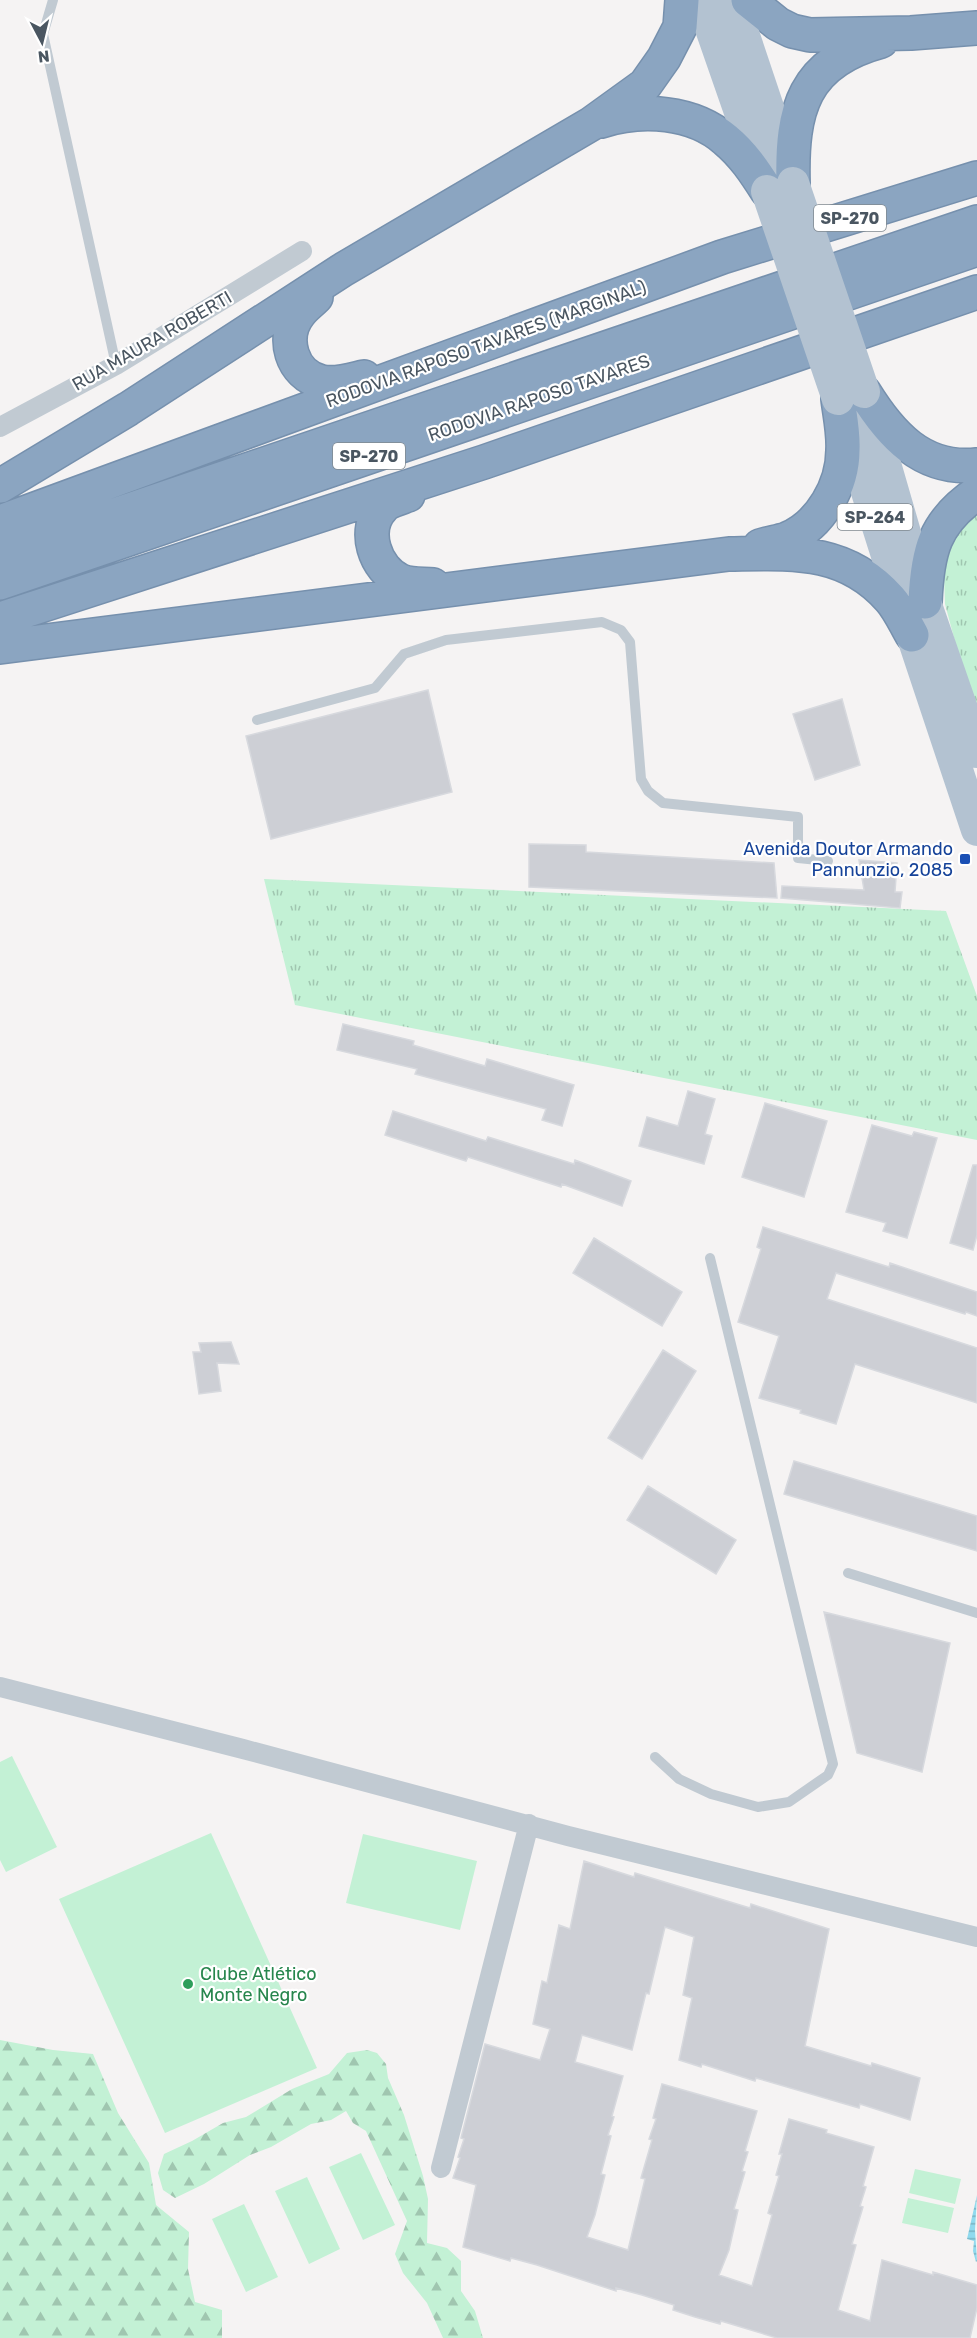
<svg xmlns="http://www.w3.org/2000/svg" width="977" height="2338" font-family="Rubik,sans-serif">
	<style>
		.grass { fill: url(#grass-tufts) }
		.forest { fill: url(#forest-firs) }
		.park { fill: #c3f1d5 }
		.water { fill: url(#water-rules) }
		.building { fill: #cdcfd5; stroke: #d7d9de; stroke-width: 1.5 }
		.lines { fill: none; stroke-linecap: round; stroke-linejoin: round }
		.highway-casing { stroke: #7690ad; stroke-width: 36 }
		.lane { stroke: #c1cad2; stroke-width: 10 }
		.street { stroke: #c1cad2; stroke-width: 20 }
		.primary { stroke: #b3c2d1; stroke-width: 32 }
		.highway { stroke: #8ba5c1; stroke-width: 33 }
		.primary-bridge { stroke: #b3c2d1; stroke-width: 32 }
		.transit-dot { fill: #1a4fb4; stroke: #fff; stroke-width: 2 }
		.leisure-dot { fill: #2e9e5b; stroke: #fff; stroke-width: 2 }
		.labels { text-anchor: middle; stroke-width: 4.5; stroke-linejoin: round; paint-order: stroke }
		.shield { fill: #fff; stroke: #808990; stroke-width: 1.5 }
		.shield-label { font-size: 16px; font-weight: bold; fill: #4a5661 }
		.street-label { font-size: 18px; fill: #4a5661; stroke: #fff }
		.transit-label { font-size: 18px; fill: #164399; stroke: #fff; text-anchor: end }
		.leisure-label { font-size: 18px; fill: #27864d; stroke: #fff; text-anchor: start }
	</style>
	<defs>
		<pattern id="grass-tufts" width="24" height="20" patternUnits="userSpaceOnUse" patternTransform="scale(1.5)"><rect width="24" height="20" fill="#c3f1d5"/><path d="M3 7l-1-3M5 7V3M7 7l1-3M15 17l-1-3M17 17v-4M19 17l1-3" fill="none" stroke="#a0c6b0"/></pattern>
		<pattern id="forest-firs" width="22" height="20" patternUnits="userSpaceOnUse" patternTransform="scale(1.5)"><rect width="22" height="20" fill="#c3f1d5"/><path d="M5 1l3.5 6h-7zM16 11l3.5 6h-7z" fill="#a0c6b0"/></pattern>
		<pattern id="water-rules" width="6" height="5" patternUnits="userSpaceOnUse" patternTransform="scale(1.5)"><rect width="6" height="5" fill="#90daee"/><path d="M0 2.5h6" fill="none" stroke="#78b4c4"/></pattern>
	</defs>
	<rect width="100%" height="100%" fill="#f5f3f3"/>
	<path class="grass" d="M977 505V706L957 649 945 604 944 576 945 556 960 522Z
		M264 879 946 911 977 996V1140L295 1005Z"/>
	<path class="forest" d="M0 2040 53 2050 93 2054 118 2113 149 2163 156 2205 189 2232 188 2269 195 2302 222 2310V2338H0Z
		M367 2050 377 2053 386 2064 388 2078 404 2115 423 2176 428 2199 427 2243 447 2248 461 2261V2291L475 2311 483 2338H443L427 2303 403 2273 395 2254 407 2221 366 2131 353 2123 346 2111 331 2120 311 2124 271 2147 250 2155 204 2184 175 2198 163 2190 158 2173 164 2154 192 2141 223 2123 246 2117 292 2089 329 2074 347 2053Z"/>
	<path class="park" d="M12 1756 57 1847 6 1872 0 1860V1762Z
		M211 1833 317 2068 165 2133 59 1899Z
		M363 1834 477 1861 460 1930 346 1903Z
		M361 2153 395 2225 363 2240 329 2167Z
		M915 2169 961 2179 955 2204 909 2193Z
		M307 2177 340 2249 309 2264 275 2191Z
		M908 2198 954 2208 948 2233 902 2223Z
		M244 2204 278 2277 246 2292 212 2219Z"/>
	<path class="water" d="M977 2195 975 2230 977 2261 976 2262 973 2251 974 2241 967 2239Z"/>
	<path class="building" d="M428 690 452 792 271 839 246 736Z
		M842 699 860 765 815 780 793 714Z
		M529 844 586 845V852L774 863 777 898 529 887Z
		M859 860 897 863 895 892H902L900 908 781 898 782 886 864 890Z
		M343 1024 414 1041 413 1045 485 1066 487 1059 574 1085 562 1126 542 1120 546 1109 415 1074 417 1069 337 1050Z
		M688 1091 715 1099 705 1134 712 1136 704 1164 639 1146 647 1117 678 1126Z
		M765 1103 827 1121 804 1197 742 1177Z
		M393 1111 486 1141 488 1137 574 1164 575 1160 631 1181 622 1206 562 1184 561 1187 468 1157 466 1161 385 1135Z
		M872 1125 912 1136 914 1132 937 1138 907 1238 883 1231 886 1223 846 1212Z
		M973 1165H977V1235L973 1250 950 1243Z
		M763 1227 889 1267 890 1263 977 1292V1316L966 1312 965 1314 836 1273 827 1299 977 1348V1403L855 1364 836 1424 800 1413 801 1410 759 1398 779 1336 738 1322 761 1249 757 1247Z
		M594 1238 682 1292 662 1326 573 1273Z
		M231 1342 239 1364 217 1363 221 1391 199 1394 193 1352H201L199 1343Z
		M663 1350 696 1371 642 1459 608 1438Z
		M794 1461 977 1516V1551L784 1494Z
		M648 1486 736 1540 716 1574 627 1520Z
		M824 1612 950 1643 922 1772 857 1753Z
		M584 1861 634 1877 635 1873 750 1908 751 1904 829 1929 805 2046 871 2066 872 2063 920 2078 910 2120 860 2104 859 2108 756 2078 755 2081 702 2064 701 2067 679 2060 692 1998 683 1995 694 1937 665 1927 649 1994 646 1993 632 2050 582 2035 575 2062 623 2076 612 2116 614 2117 608 2135 611 2136 601 2174 605 2175 595 2215 587 2237 628 2250 645 2179 641 2178 652 2140 649 2139 656 2119 653 2118 662 2084 757 2111 745 2151 748 2152 742 2171 745 2172 734 2209 738 2210 729 2250 719 2275 752 2286 772 2215 768 2213 779 2176 776 2175 782 2154H779L789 2119 827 2130 826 2133 874 2147 863 2186 866 2187 860 2206 863 2207 852 2244 856 2245 838 2310 870 2321 882 2260 933 2275V2272L977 2285V2308L970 2338H777L721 2321 720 2324 695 2317 673 2310 674 2305 642 2295 616 2288V2291L537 2265 511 2258 510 2261 463 2247 476 2185 453 2178 460 2158 458 2157 464 2139 461 2138 485 2044 540 2060 550 2029 533 2024 542 1981 547 1983 559 1925 570 1929Z"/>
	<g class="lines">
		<g class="highway-casing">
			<path id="highway" d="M748 0 778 24 792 31 810 35 911 33 977 28
				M601 121C642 108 693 111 726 140 743 154 755 172 767 191
				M793 183C791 110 803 62 881 41
				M316 297C310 303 303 308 299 314 281 337 291 375 322 382 335 385 351 380 364 377
				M864 392C890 434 922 471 977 465
				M0 486 128 409 344 269 591 124 645 85 664 58 680 27 682 0
				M408 495C400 498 388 501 383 507 361 529 375 570 401 581 410 585 423 584 433 585
				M0 522 722 257 977 178
				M760 546C769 543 778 542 787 539 821 525 843 485 843 450 844 433 840 415 838 399
				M0 554 977 222
				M0 583 977 249
				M925 602C927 552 934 522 977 493
				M0 619 484 462 977 292
				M0 647 729 554C791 553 845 548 890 599 899 609 905 623 912 635"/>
		</g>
		<path class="lane" d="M53 0 43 34 116 365
			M257 720 375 688 404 654 446 640 602 622 621 630 630 642 641 779 648 791 663 803 798 817V858L828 861
			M848 1573 977 1613
			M655 1757 679 1779 711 1794 758 1807 789 1802 828 1775 833 1764 710 1258"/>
		<path class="street" d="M0 427 116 365 302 251
			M0 1687 243 1749 568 1836 977 1937
			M441 2168 529 1824"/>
		<path class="primary" d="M701 0 764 181
			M732 0 792 179
			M866 398 925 602 977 752
			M845 422 912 635 977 830"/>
		<use href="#highway" class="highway"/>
		<path class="primary-bridge" d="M793 183 864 392
			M767 191 838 399"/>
	</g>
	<rect class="transit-dot" x="959" y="853" width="12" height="12" rx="3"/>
	<circle class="leisure-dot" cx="188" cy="1984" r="6"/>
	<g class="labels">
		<g class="shield">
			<rect x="814" y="205" width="72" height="26" rx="4.5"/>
			<rect x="333" y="443" width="72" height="26" rx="4.5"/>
			<rect x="837.5" y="504" width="75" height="26" rx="4.5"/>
		</g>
		<g class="shield-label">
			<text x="850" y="224">SP-270</text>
			<text x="369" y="462">SP-270</text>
			<text x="875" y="523">SP-264</text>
		</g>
		<g class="street-label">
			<text transform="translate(152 341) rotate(-30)" y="6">RUA MAURA ROBERTI</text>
			<text transform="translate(486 344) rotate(-20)" y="6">RODOVIA RAPOSO TAVARES (MARGINAL)</text>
			<text transform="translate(539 398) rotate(-19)" y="6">RODOVIA RAPOSO TAVARES</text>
		</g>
		<g class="transit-label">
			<text x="953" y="855">Avenida Doutor Armando<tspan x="953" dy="21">Pannunzio, 2085</tspan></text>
		</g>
		<g class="leisure-label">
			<text x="200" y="1980">Clube Atlético<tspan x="200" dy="21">Monte Negro</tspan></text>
		</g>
	</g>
	<g transform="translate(42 42) rotate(173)" stroke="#ffffff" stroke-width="4.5" paint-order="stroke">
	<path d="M0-4.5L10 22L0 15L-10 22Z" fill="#4a5661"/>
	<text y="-9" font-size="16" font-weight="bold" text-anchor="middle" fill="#4a5661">N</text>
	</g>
</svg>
